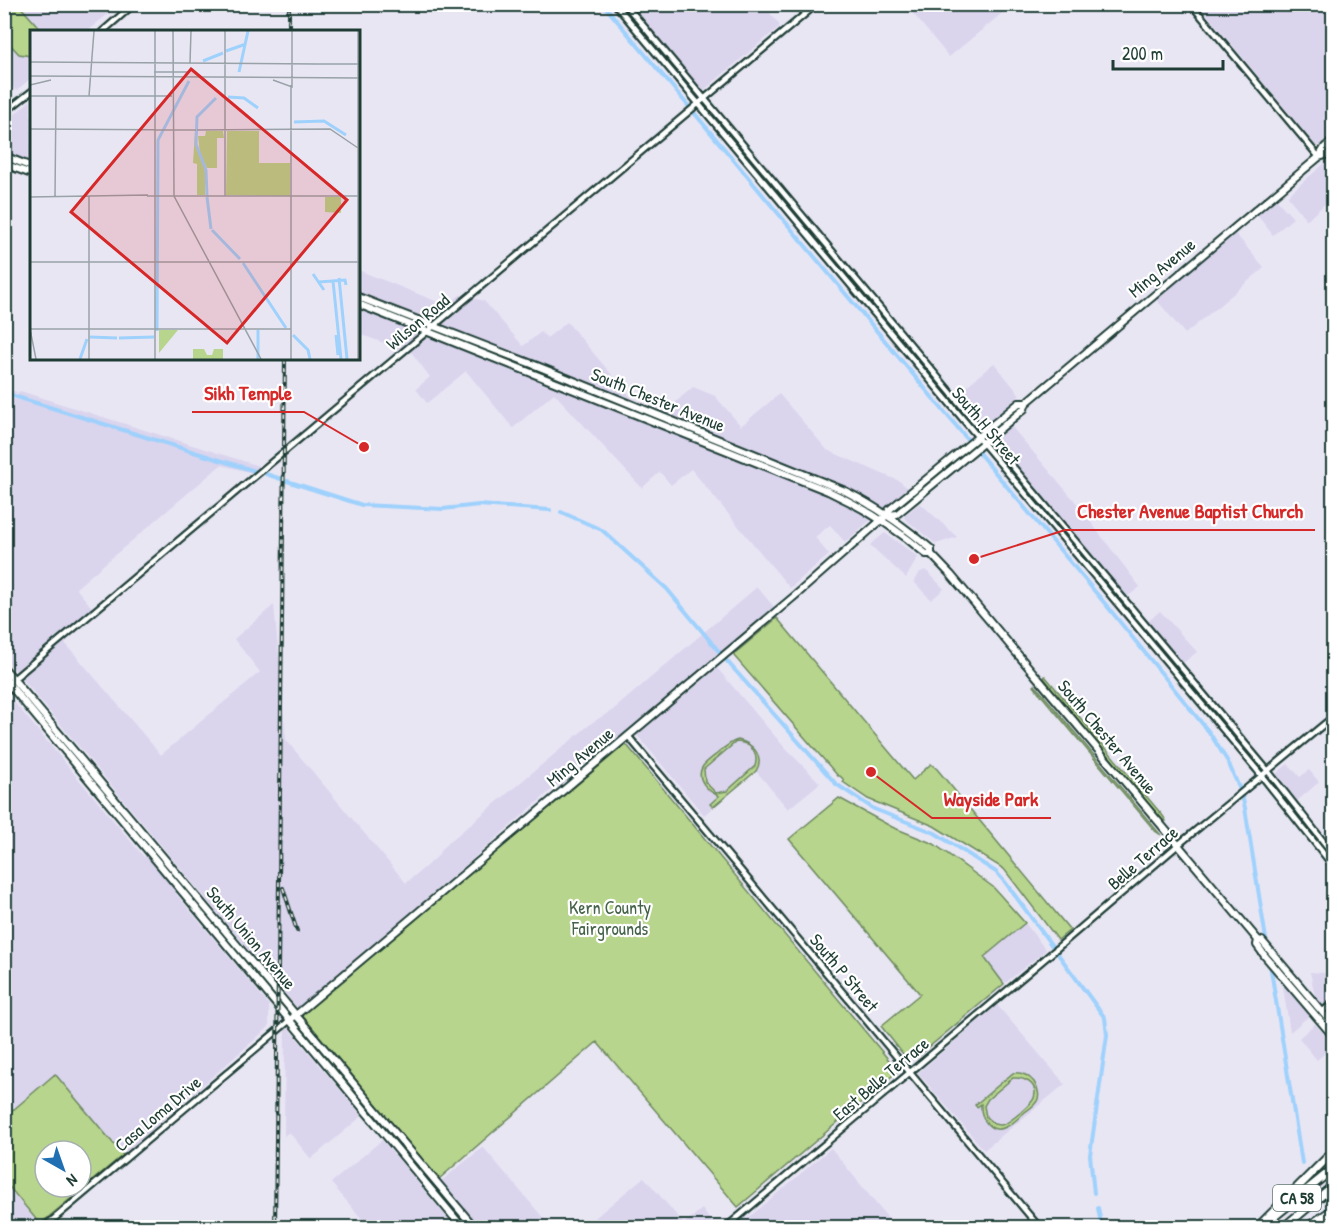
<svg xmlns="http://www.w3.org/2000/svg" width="1338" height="1232" font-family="'Patrick Hand',sans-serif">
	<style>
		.built { fill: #dad4ed }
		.green { fill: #b8d58d; stroke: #6c8960; stroke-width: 1.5; fill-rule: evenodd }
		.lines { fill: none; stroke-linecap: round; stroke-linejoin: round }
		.canal { stroke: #9ed1fc; stroke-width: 4 }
		.minor-casing { stroke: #1f3d34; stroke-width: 9 }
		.major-casing { stroke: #1f3d34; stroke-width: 10 }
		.highway-casing { stroke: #1f3d34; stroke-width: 11 }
		.minor { stroke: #fff; stroke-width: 4.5 }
		.major { stroke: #fff; stroke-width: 6 }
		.highway { stroke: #fff; stroke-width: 7 }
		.rail-casing { stroke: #1f3d34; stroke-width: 4 }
		.rail { stroke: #fff; stroke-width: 1.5; stroke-dasharray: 4.5; stroke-linecap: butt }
		.labels { text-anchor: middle; stroke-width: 4.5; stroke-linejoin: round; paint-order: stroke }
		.shield { fill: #fff; stroke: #627771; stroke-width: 1.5 }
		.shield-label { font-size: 16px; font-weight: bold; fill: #1f3d34 }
		.street-label { font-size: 18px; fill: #1f3d34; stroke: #fff }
		.park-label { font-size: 18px; fill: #45634a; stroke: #fff }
		.inset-river { fill: none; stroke: #9ed1fc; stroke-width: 3 }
		.inset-road { fill: none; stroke: #98a2a7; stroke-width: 1.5 }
		.view { fill: #d62828; fill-opacity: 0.15; stroke: #d62828; stroke-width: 3 }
		.inset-edge { fill: none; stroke: #1f3d34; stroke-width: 3 }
		.leader { fill: none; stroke: #d62828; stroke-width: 2 }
		.callout-dot { fill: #d62828; stroke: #fff; stroke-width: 2 }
		.callout-label { font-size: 20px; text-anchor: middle; font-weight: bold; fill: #d62828; stroke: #fff; stroke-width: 4.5; stroke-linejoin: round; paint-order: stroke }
	</style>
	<rect width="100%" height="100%" fill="#e9e6f4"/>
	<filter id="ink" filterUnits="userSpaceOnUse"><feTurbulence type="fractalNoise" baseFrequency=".0167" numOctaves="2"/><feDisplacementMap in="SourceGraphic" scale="12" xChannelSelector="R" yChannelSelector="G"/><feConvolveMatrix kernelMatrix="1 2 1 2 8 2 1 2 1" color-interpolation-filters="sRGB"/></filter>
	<g filter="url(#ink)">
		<path class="built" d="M4 5H119L87 31 32 32 31 78 16 91 5 77Z
			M630 5H763L779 24V27L703 91Z
			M906 5H1012L949 57Z
			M1199 5H1333V133L1317 147Z
			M31 100V162L4 151 5 123Z
			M1333 156V197L1307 220 1289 198 1288 195Z
			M1276 199 1293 218 1273 235 1257 215Z
			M1235 233 1264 268 1185 334 1156 299Z
			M358 270 438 302 443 309 460 295 484 301 523 346 541 332 547 338 567 322 635 402 663 413 693 387 715 396 741 426 779 394 827 450 899 481 908 488 845 542 830 525 815 537 829 555 790 588 691 469 671 485 660 472 642 488 554 393 513 428 466 371 427 403 416 389 430 377 412 353 359 334Z
			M994 363 1020 395 983 427 956 395Z
			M4 388 17 392 10 398 21 401 12 397 20 391 265 468 257 474 221 465 76 588 93 609 65 643 161 755 260 672 234 639 274 605 286 740 406 883 437 857 442 848 593 722 613 710 757 587 774 607 619 737 609 741 580 765 453 876 297 1008 5 658Z
			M1010 425 1074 500 1140 587 1127 597 996 439V437Z
			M920 503 957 537 936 544 905 519 904 516Z
			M885 533 918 557 906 578 870 545Z
			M926 570 944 589 931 600 914 582 920 572Z
			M1160 611 1197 652 1182 664 1147 622Z
			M717 668 785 748 820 783 788 809 756 771 704 815 637 735Z
			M4 690 144 857 151 852 181 889 176 894 269 1005V1027L123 1155 55 1075 5 1117Z
			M1288 764 1300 777 1309 770 1319 782 1297 801 1277 776V773Z
			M1025 923 1046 950 1004 984 984 957Z
			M1310 972 1325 973 1333 983V1021L1315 996Z
			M1282 980 1310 1014 1309 1016 1290 1032Z
			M997 1005 1065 1084 984 1150 918 1073Z
			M1315 1024 1334 1045 1317 1060 1299 1038Z
			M288 1028 362 1116 311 1159 289 1132 284 1136 285 1030Z
			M382 1140 455 1227H369L331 1183Z
			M483 1147 551 1227H479L440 1182Z
			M831 1148 895 1227H733L745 1217 747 1219Z
			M644 1177 684 1224 702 1209 715 1227H584Z
			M4 1182 37 1221 29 1227H5Z"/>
		<path class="green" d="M4 5H19L42 31 32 32 31 56 19 54 5 39Z
			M777 618 913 780 931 764 937 769 1070 930 1058 940 1004 869 934 826 868 799 843 782 844 780 840 776H838L734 656V654Z
			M1045 676 1163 816 1166 821 1164 822 1051 687 1044 678Z
			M1035 685 1159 833 1161 835 1155 831 1041 695 1034 686Z
			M738 740C753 743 765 757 756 771L713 807 710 804 719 796C709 792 694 779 703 766 707 761 713 757 718 753 724 748 730 742 738 740ZM736 742C750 742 759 753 755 766L727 791 716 793 705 782 704 769Z
			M626 744 898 1071 738 1207 597 1042 439 1179 301 1014Z
			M839 798 892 827 934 844 993 887 1025 923 984 957 1004 984 916 1058 907 1059 881 1026 920 994 789 839Z
			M1013 1073C1022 1072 1028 1075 1034 1082 1037 1087 1040 1093 1038 1099 1036 1105 1029 1109 1025 1112 1019 1117 1013 1124 1006 1127 990 1135 980 1118 981 1104L977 1107 975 1105ZM1013 1078C1024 1077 1039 1084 1034 1098 1032 1104 1010 1122 1004 1124 1000 1126 999 1125 994 1124L986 1117 984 1106 988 1099Z
			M55 1074 123 1155 40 1224 5 1182V1117ZM45 1151H81V1187H45Z"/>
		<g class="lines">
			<path class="canal" d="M603 4 1107 606 1209 732 1228 762 1241 792 1245 808 1302 1163
				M4 393 255 471
				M266 474 281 479
				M287 481 362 505 443 509 479 505 550 510
				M561 512 602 530 667 589 721 654
				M725 659 836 784 874 809 935 833 996 872 1005 882 1105 1018 1107 1035 1090 1155 1094 1193
				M1098 1208 1102 1228"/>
			<g class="minor-casing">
				<path id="minor" d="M615 4 1257 770 1334 867
					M625 4 1268 771 1334 855
					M1191 4 1319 157
					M102 32 134 4
					M4 113 32 91
					M4 687 817 4
					M628 736 1040 1228
					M1056 949 1178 845 1334 716
					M1322 1012 1334 1002
					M43 1228 290 1020
					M725 1228 1054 951"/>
			</g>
			<g class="major-casing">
				<path id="major" d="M4 156 32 167
					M1319 157 1329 154 1334 150
					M4 164 32 174
					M358 297 537 366 845 491C877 507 904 526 931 549V554
					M358 304 828 491C865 508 896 528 926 554H931L951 575 1258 940 1262 941 1334 1026
					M888 515 897 514 1024 409 1026 403 1319 157 1325 147 1334 140
					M4 668 475 1228
					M4 678 463 1228
					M1258 940 1257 945 1265 956 1334 1037
					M290 1020 797 594 887 515 889 510 1019 403H1026"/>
			</g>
			<g class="highway-casing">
				<path id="highway" d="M1271 1219 1334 1168
					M1257 1228 1334 1151
					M1283 1228 1334 1185
					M1306 1228 1334 1209"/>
			</g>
			<use href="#minor" class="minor"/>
			<use href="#major" class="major"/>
			<use href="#highway" class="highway"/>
			<g class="rail-casing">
				<path id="rail" d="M289 32V4
					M283 888 297 931
					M275 1228 285 358"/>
			</g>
			<use href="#rail" class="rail"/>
		</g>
	</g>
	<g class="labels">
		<rect class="shield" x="1273" y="1185" width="48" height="26" rx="4.5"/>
		<g class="shield-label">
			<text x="1297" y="1204">CA 58</text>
		</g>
		<g class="street-label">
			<text transform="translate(1162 268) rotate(-40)" y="6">Ming Avenue</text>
			<text transform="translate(418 322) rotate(-40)" y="6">Wilson Road</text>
			<text transform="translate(658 400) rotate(22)" y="6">South Chester Avenue</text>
			<text transform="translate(986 426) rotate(50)" y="6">South H Street</text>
			<text transform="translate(1107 737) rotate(50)" y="6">South Chester Avenue</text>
			<text transform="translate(580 757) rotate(-40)" y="6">Ming Avenue</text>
			<text transform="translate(1143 858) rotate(-41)" y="6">Belle Terrace</text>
			<text transform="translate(251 938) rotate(50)" y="6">South Union Avenue</text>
			<text transform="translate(844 973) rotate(50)" y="6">South P Street</text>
			<text transform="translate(881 1079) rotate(-40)" y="6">East Belle Terrace</text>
			<text transform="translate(158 1114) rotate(-40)" y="6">Casa Loma Drive</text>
		</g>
		<g class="park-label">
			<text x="610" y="914">Kern County<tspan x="610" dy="21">Fairgrounds</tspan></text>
		</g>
	</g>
	<g transform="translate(30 30)">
		<rect width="330" height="330" fill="#e9e6f4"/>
		<path d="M165 100V114L175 140V165H167V134L163 133ZM176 101H193L194 108H187V138H177L170 124 168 106H175ZM197 101H229V133H260V166L196 165ZM295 167H311V183L295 182ZM129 300H148L129 323ZM163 319H174L177 325H182L184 319H193V329H163Z" fill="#b8d58d"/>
		<path class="inset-river" d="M196 21 216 14M173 31 193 23M209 42 218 1M198 67 214 68 228 78M264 92 294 91 316 105M177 166 176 140 166 114 167 87 186 68M177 167 181 199M182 200 210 229M213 233 256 298M283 244 294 260M309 248 317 329M303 251 311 329M289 252 315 250 316 255M127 301 128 110 159 51M263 305 278 320 280 329M306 305 308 325M60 307 87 308M89 308 124 307M50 329 57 309M228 329V300"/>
		<path class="inset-road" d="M143 1 144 166 231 329M0 32 287 34M160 33 161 1M285 34H330M124 42H158M0 46 330 48M243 50 262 57V1M0 55 21 50M0 66H142M59 66 64 1M0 99 166 100M167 100 300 99 328 118M25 166 26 66M117 166H262M195 166V1M262 166H328M0 167 118 165M0 232H330M0 299H261M0 299 6 329M59 329V166M125 329V1M261 329V55M328 329V1"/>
		<path class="view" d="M161 39 317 170 197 313 41 182Z"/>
		<rect width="330" height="330" class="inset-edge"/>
	</g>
	<path class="leader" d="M364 447L304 412H192M974 559L1065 530H1315M871 772L932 818H1051"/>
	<g class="callout-dot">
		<circle cx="364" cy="447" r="6"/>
		<circle cx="974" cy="559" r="6"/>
		<circle cx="871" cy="772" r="6"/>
	</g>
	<g class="callout-label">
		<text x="248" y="400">Sikh Temple</text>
		<text x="1190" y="518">Chester Avenue Baptist Church</text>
		<text x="991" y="806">Wayside Park</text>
	</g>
	<rect width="1338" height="1232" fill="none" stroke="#fff" stroke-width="24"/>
	<rect x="12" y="12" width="1314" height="1208" fill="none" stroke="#1f3d34" stroke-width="2" filter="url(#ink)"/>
	<g transform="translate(63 1169) rotate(140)"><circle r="28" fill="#ffffff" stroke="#a5b1ae" stroke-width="1.5"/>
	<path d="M0-4.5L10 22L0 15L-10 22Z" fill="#1f6fb2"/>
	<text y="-9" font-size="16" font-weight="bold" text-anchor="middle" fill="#1f3d34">N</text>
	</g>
	<path d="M1113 60v9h110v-9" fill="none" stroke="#1f3d34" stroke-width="3"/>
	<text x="1122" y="60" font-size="18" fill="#1f3d34" stroke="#ffffff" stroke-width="4.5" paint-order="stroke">200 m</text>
</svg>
